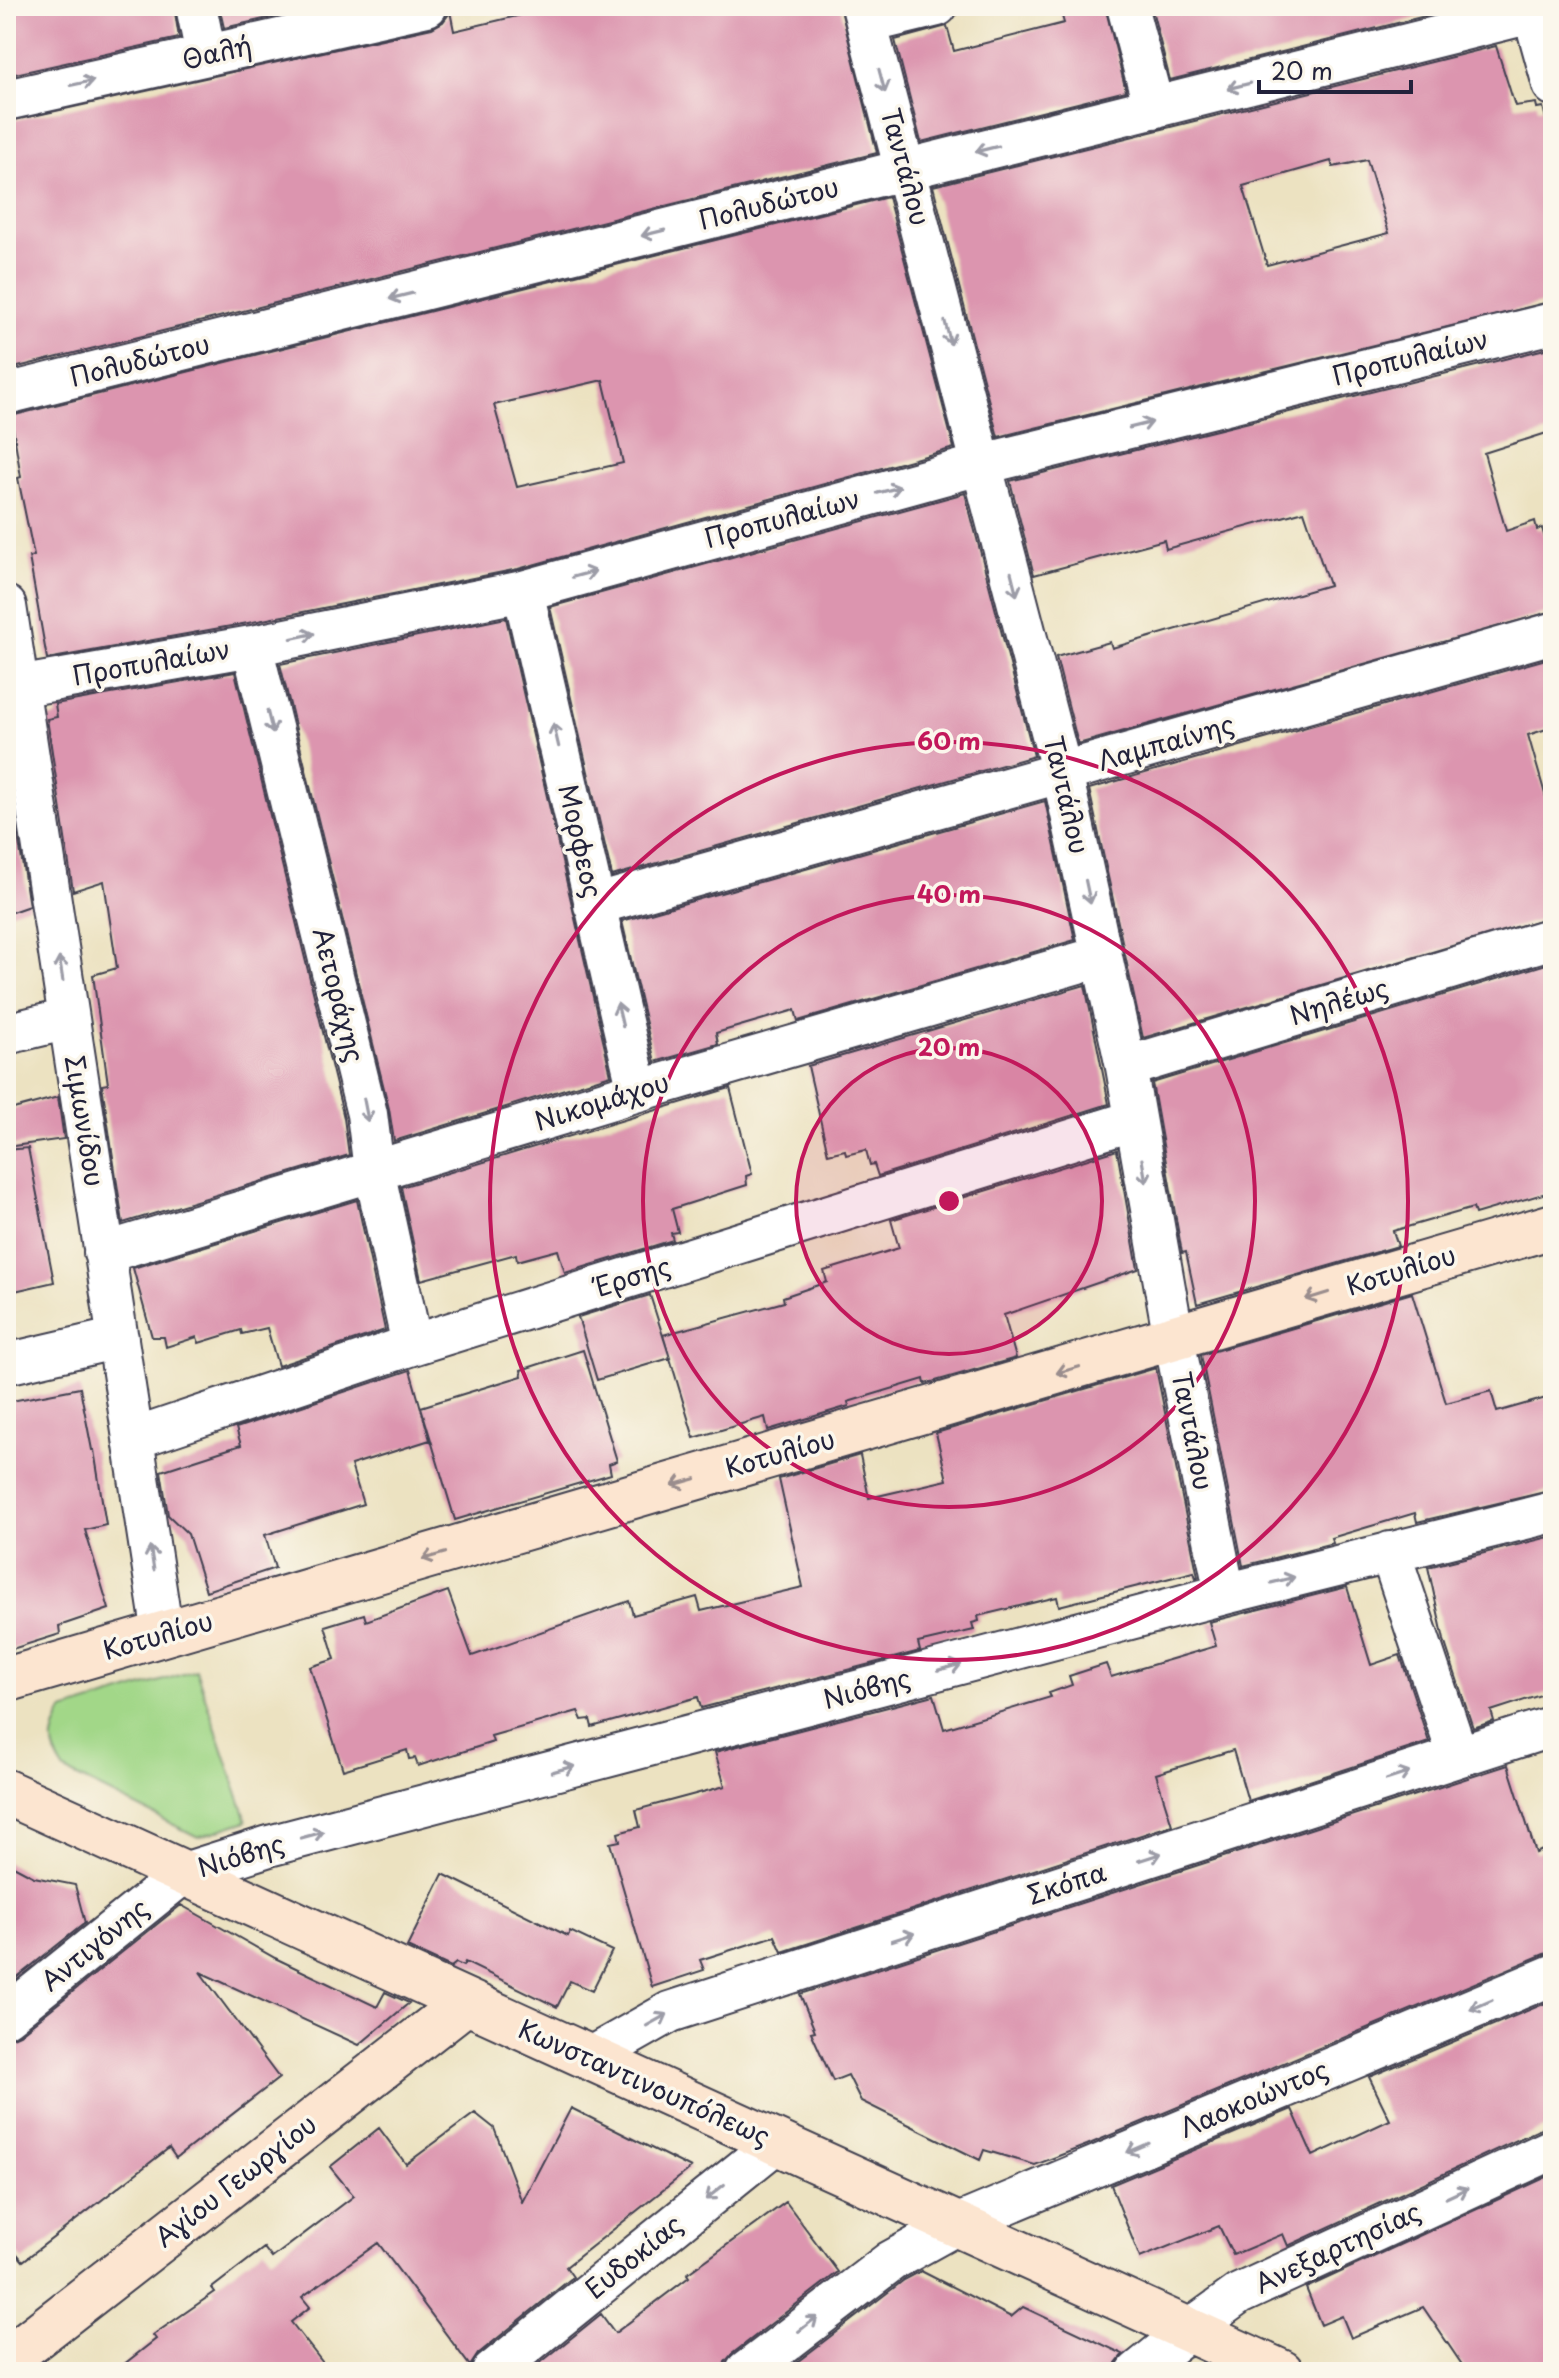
<svg xmlns="http://www.w3.org/2000/svg" width="1559" height="2378" font-family="'Playpen Sans',sans-serif">
	<style>
		.green { fill: #a2d788; stroke: #627c62; stroke-width: 2 }
		.building { fill: #dc95af; fill-rule: evenodd }
		.lines { fill: none; stroke-linecap: round; stroke-linejoin: round }
		.street-casing { stroke: #403f4f; stroke-width: 44 }
		.secondary-casing { stroke: #403f4f; stroke-width: 48 }
		.street { stroke: #fff; stroke-width: 40 }
		.secondary { stroke: #fce5d0; stroke-width: 44 }
		.oneway { stroke: #9c9ca7 }
		.oneway2 { stroke: #9a8d8d }
		.ring { fill: none; stroke: #c2185b; stroke-width: 4 }
		.labels { text-anchor: middle; stroke-width: 7; stroke-linejoin: round; paint-order: stroke }
		.street-label { font-size: 26px; fill: #22223b; stroke: #fbf7ec }
		.centre { fill: #c2185b; stroke: #fbf7ec; stroke-width: 4 }
		.ring-label { font-size: 24px; text-anchor: middle; font-weight: bold; fill: #c2185b; stroke: #fbf7ec; stroke-width: 7; stroke-linejoin: round; paint-order: stroke }
	</style>
	<rect width="100%" height="100%" fill="#fbf7ec"/>
	<filter id="ink" filterUnits="userSpaceOnUse"><feTurbulence type="fractalNoise" baseFrequency=".0125" numOctaves="2"/><feDisplacementMap in="SourceGraphic" scale="16" xChannelSelector="R" yChannelSelector="G"/><feConvolveMatrix kernelMatrix="1 2 1 2 8 2 1 2 1" color-interpolation-filters="sRGB"/></filter>
	<filter id="wash" filterUnits="userSpaceOnUse"><feTurbulence type="fractalNoise" baseFrequency=".006" numOctaves="4" result="noise"/><feDisplacementMap in="SourceGraphic" scale="32" xChannelSelector="R" yChannelSelector="G"/><feGaussianBlur stdDeviation="1.8" result="paint"/><feColorMatrix in="noise" values="0 0 0 0 0 0 0 0 0 0 0 0 0 0 0 0 0 1.4 0 .05"/><feComposite in="paint" operator="in"/></filter>
	<g filter="url(#wash)">
		<rect width="100%" height="100%" fill="#ece2c1"/>
		<path class="green" d="M196 1670 247 1821 198 1837 65 1771C48 1746 50 1737 63 1711Z"/>
		<g id="blocks">
			<path class="building" d="M6 6H174L179 38 6 76Z
				M219 6H321L224 28Z
				M449 6 454 31 534 12 532 6H840L877 153 6 370V122L432 28 443 22 449 14Z
				M1059 6H1105L1126 91 921 142 895 40 947 26 954 51 1064 23Z
				M1151 6H1465L1170 80Z
				M1496 46 1515 106 1536 103 1537 108 1543 107 1553 146V301L998 437 933 186ZM1367 160 1389 233 1267 265 1243 186 1331 161 1333 167Z
				M888 197 954 448 518 569 248 623 47 659 29 557 34 556 18 478 21 477 11 416ZM603 380 623 463 517 487 494 405Z
				M1553 347V431L1484 453 1506 531 1535 521 1537 530 1542 528 1553 566V611L1078 744 1056 657 1110 642 1112 648 1329 585 1304 511 1166 549 1164 540 1034 575 1010 481Z
				M965 493 1034 756 612 876 550 607Z
				M506 618 611 1075 394 1141 389 1109 280 664Z
				M1553 657V727L1528 735 1553 822V916L1143 1038 1089 789Z
				M235 672 344 1118 349 1155 123 1223 102 1085 108 1084 93 975 117 968 104 881 73 891 47 719 57 717 55 704Z
				M6 758 29 906 6 914Z
				M1045 801 1075 940 798 1021 795 1010 716 1033 718 1044 655 1062 622 921Z
				M1553 962V1191L1475 1214 1473 1208 1393 1231 1398 1246 1197 1304 1186 1252 1182 1253 1152 1083Z
				M1085 985 1109 1104 878 1176 874 1164 870 1165 866 1150 846 1155 845 1150 828 1154 808 1066Z
				M730 1088 752 1174 746 1176 747 1185 672 1209 678 1232 671 1233 673 1240 565 1273 558 1250 517 1261 516 1254 421 1280 401 1187Z
				M58 1097 64 1139 6 1147V1111Z
				M28 1148 54 1282 6 1293V1150Z
				M1117 1150 1138 1269 1004 1315 1016 1358 925 1384 924 1379 848 1402 849 1406 768 1430 765 1417 694 1438 663 1335 784 1302 783 1297 827 1282 824 1271 899 1248 891 1220Z
				M357 1200 385 1330 278 1366 267 1328 242 1334 241 1330 199 1343 197 1337 166 1347 164 1337H152L133 1268Z
				M1412 1293 1446 1403 1491 1391 1497 1412 1553 1396V1490L1417 1522 1415 1513 1331 1538 1333 1543 1243 1566 1201 1355Z
				M650 1295 670 1358 597 1380 578 1317Z
				M583 1350 617 1461 609 1464 611 1474 455 1520 421 1407 522 1376 521 1370Z
				M1156 1368 1198 1577 1196 1578 1194 1572 1059 1606 1057 1597 978 1616 979 1621 972 1623 974 1630 918 1643 920 1651 701 1708 698 1697 592 1727 590 1719 582 1720 578 1711 491 1736 493 1742 418 1766 415 1758 409 1759 407 1750 343 1770 310 1667 335 1659 325 1626 364 1614 366 1621 448 1591 472 1656 629 1601 633 1615 697 1597 701 1611 803 1587 779 1479 860 1455 869 1498 947 1480 936 1433Z
				M410 1370 430 1440 351 1465 363 1504 265 1535 275 1568 206 1591 188 1534 168 1515 161 1471 241 1445 236 1428Z
				M80 1388 92 1450H94L106 1525 85 1530 109 1609 59 1626 60 1634 6 1651V1402Z
				M1553 1536V1691L1491 1711 1494 1721 1473 1728 1444 1640 1428 1567Z
				M1347 1587 1371 1665 1400 1655 1429 1742 1248 1801 1233 1750 1156 1774 1172 1825 782 1952 775 1936 700 1960 704 1970 652 1987 610 1843 620 1841 618 1833 640 1827 636 1810 725 1786 715 1752 934 1695 944 1729 1051 1697 1049 1693 1072 1685 1069 1676 1106 1664 1111 1677 1216 1646 1209 1622Z
				M1508 1765 1536 1853 1553 1845V1952L1544 1954 1087 2145 1035 2165 984 2150 980 2160 861 2101 848 2075 833 2081 811 2032 815 2031 800 1994Z
				M6 1862 34 1877 75 1885 85 1923 6 1986Z
				M443 1874 568 1936 570 1931 612 1951 592 1991 570 1981 557 2007 465 1962 463 1966 456 1963 451 1967 407 1947Z
				M181 1905 275 1958 377 2007 385 1992 409 2003 359 2045 200 1972 279 2078 176 2158 169 2148 23 2261 6 2241V2040L20 2034Z
				M1553 2000V2126L1543 2128 1288 2246 1283 2234 1233 2255 1219 2226 1140 2258 1111 2185 1292 2109 1313 2156 1390 2120 1369 2077Z
				M571 2108 691 2168 566 2267 573 2277 478 2354 470 2366 378 2243 302 2297 310 2307 291 2322 330 2372H114L156 2339 153 2335 215 2292 212 2288 264 2248 272 2258 354 2196 330 2167 379 2128 406 2164 475 2113 494 2128 522 2202Z
				M1553 2174V2372H1467L1423 2307 1351 2338 1342 2316 1321 2325 1306 2288Z
				M786 2202 838 2272 732 2354 725 2362 723 2372H529L601 2314 615 2333 689 2277 687 2274Z
				M921 2271 1011 2317 1023 2307 1123 2354 1116 2363 1115 2372H784L904 2280Z"/>
		</g>
	</g>
	<g filter="url(#ink)">
		<use href="#blocks" fill-opacity="0" stroke="#403f4f" stroke-width="2"/>
		<g class="lines">
			<g class="street-casing">
				<path id="street" d="M196 6 206 55
					M862 6 1062 773 1126 1067 1174 1339 1225 1594
					M1127 6 1154 108
					M1531 6 1553 85
					M867 23 937 6
					M6 100 427 6
					M6 394 1532 13
					M523 591 638 1091
					M6 606 163 1635
					M252 646 367 1114 374 1170 412 1345
					M6 689 252 646 523 591 983 464 1553 323
					M594 905 1553 633
					M6 1034 68 1019
					M1126 1067 1553 938
					M104 1253 638 1091 1102 956
					M6 1364 118 1338
					M133 1439 412 1345 1135 1120
					M1390 1552 1458 1756
					M6 2016 184 1873 269 1846 1225 1594 1553 1512
					M589 2058 670 2012 1553 1726
					M492 2372 776 2143
					M746 2372 891 2261 956 2225 1553 1975
					M1137 2372 1189 2330 1239 2294 1553 2149"/>
			</g>
			<g class="secondary-casing">
				<path id="secondary" d="M6 1680 1553 1226
					M6 1792 1281 2372
					M6 2360 466 2002"/>
			</g>
			<use href="#street" class="street"/>
			<use href="#secondary" class="secondary"/>
		</g>
		<defs><path id="oneway-shaft" d="M-6 0H5M1.5-3L5.5 0L1.5 3" fill="none" stroke-width="1.6" stroke-linecap="round" stroke-linejoin="round" transform="scale(2)"/></defs>
		<g class="oneway">
			<use href="#oneway-shaft" transform="translate(882 81) rotate(75)"/>
			<use href="#oneway-shaft" transform="translate(82 83) rotate(-12)"/>
			<use href="#oneway-shaft" transform="translate(1239 86) rotate(166)"/>
			<use href="#oneway-shaft" transform="translate(987 149) rotate(166)"/>
			<use href="#oneway-shaft" transform="translate(653 233) rotate(166)"/>
			<use href="#oneway-shaft" transform="translate(401 296) rotate(166)"/>
			<use href="#oneway-shaft" transform="translate(948 333) rotate(75)"/>
			<use href="#oneway-shaft" transform="translate(1141 425) rotate(-14)"/>
			<use href="#oneway-shaft" transform="translate(889 490) rotate(-15)"/>
			<use href="#oneway-shaft" transform="translate(584 574) rotate(-15)"/>
			<use href="#oneway-shaft" transform="translate(1014 584) rotate(76)"/>
			<use href="#oneway-shaft" transform="translate(303 636) rotate(-12)"/>
			<use href="#oneway-shaft" transform="translate(270 722) rotate(76)"/>
			<use href="#oneway-shaft" transform="translate(556 735) rotate(-103)"/>
			<use href="#oneway-shaft" transform="translate(1088 892) rotate(78)"/>
			<use href="#oneway-shaft" transform="translate(61 969) rotate(-99)"/>
			<use href="#oneway-shaft" transform="translate(620 1015) rotate(-103)"/>
			<use href="#oneway-shaft" transform="translate(366 1110) rotate(79)"/>
			<use href="#oneway-shaft" transform="translate(1144 1171) rotate(80)"/>
			<use href="#oneway-shaft" transform="translate(152 1558) rotate(-99)"/>
			<use href="#oneway-shaft" transform="translate(1283 1580) rotate(-14)"/>
			<use href="#oneway-shaft" transform="translate(950 1667) rotate(-15)"/>
			<use href="#oneway-shaft" transform="translate(563 1769) rotate(-15)"/>
			<use href="#oneway-shaft" transform="translate(1398 1776) rotate(-18)"/>
			<use href="#oneway-shaft" transform="translate(312 1835) rotate(-15)"/>
			<use href="#oneway-shaft" transform="translate(1150 1857) rotate(-18)"/>
			<use href="#oneway-shaft" transform="translate(903 1937) rotate(-18)"/>
			<use href="#oneway-shaft" transform="translate(1481 2005) rotate(157)"/>
			<use href="#oneway-shaft" transform="translate(657 2020) rotate(-29)"/>
			<use href="#oneway-shaft" transform="translate(1138 2148) rotate(157)"/>
			<use href="#oneway-shaft" transform="translate(715 2192) rotate(141)"/>
			<use href="#oneway-shaft" transform="translate(1457 2193) rotate(-25)"/>
			<use href="#oneway-shaft" transform="translate(808 2324) rotate(-38)"/>
		</g>
		<g class="oneway2">
			<use href="#oneway-shaft" transform="translate(1317 1296) rotate(163)"/>
			<use href="#oneway-shaft" transform="translate(1068 1370) rotate(164)"/>
			<use href="#oneway-shaft" transform="translate(684 1482) rotate(164)"/>
			<use href="#oneway-shaft" transform="translate(434 1556) rotate(164)"/>
		</g>
	</g>
	<circle cx="949" cy="1201" r="153" fill="#c2185b" fill-opacity=".12"/>
	<g class="ring">
		<circle cx="949" cy="1201" r="153"/>
		<circle cx="949" cy="1201" r="306"/>
		<circle cx="949" cy="1201" r="459"/>
	</g>
	<g class="labels">
		<g class="street-label">
			<text transform="translate(217 53) rotate(-13)" y="9">Θαλή</text>
			<text transform="translate(905 167) rotate(75)" y="9">Ταντάλου</text>
			<text transform="translate(769 204) rotate(-14)" y="9">Πολυδώτου</text>
			<text transform="translate(1410 358) rotate(-14)" y="9">Προπυλαίων</text>
			<text transform="translate(140 361) rotate(-14)" y="9">Πολυδώτου</text>
			<text transform="translate(782 519) rotate(-15)" y="9">Προπυλαίων</text>
			<text transform="translate(151 663) rotate(-10)" y="9">Προπυλαίων</text>
			<text transform="translate(1166 743) rotate(-16)" y="9">Λαμπαίνης</text>
			<text transform="translate(1066 795) rotate(77)" y="9">Ταντάλου</text>
			<text transform="translate(580 841) rotate(77)" y="9">Μορφεος</text>
			<text transform="translate(338 995) rotate(76)" y="9">Αετοράχης</text>
			<text transform="translate(1339 1002) rotate(-17)" y="9">Νηλέως</text>
			<text transform="translate(602 1102) rotate(-17)" y="9">Νικομάχου</text>
			<text transform="translate(84 1121) rotate(81)" y="9">Σιμωνίδου</text>
			<text transform="translate(1401 1271) rotate(-17)" y="9">Κοτυλίου</text>
			<text transform="translate(633 1277) rotate(-17)" y="9">Έρσης</text>
			<text transform="translate(1192 1431) rotate(79)" y="9">Ταντάλου</text>
			<text transform="translate(780 1454) rotate(-16)" y="9">Κοτυλίου</text>
			<text transform="translate(158 1636) rotate(-16)" y="9">Κοτυλίου</text>
			<text transform="translate(867 1689) rotate(-15)" y="9">Νιόβης</text>
			<text transform="translate(241 1856) rotate(-17)" y="9">Νιόβης</text>
			<text transform="translate(1067 1884) rotate(-18)" y="9">Σκόπα</text>
			<text transform="translate(95 1945) rotate(-39)" y="9">Αντιγόνης</text>
			<text transform="translate(644 2083) rotate(24)" y="9">Κωνσταντινουπόλεως</text>
			<text transform="translate(1254 2099) rotate(-23)" y="9">Λαοκοώντος</text>
			<text transform="translate(236 2181) rotate(-38)" y="9">Αγίου Γεωργίου</text>
			<text transform="translate(1338 2248) rotate(-25)" y="9">Ανεξαρτησίας</text>
			<text transform="translate(634 2257) rotate(-39)" y="9">Ευδοκίας</text>
		</g>
	</g>
	<circle cx="949" cy="1201" r="12" class="centre"/>
	<g class="ring-label">
		<text x="949" y="750">60 m</text>
		<text x="949" y="903">40 m</text>
		<text x="949" y="1056">20 m</text>
	</g>
	<rect width="1559" height="2378" fill="none" stroke="#fbf7ec" stroke-width="32"/>
	<path d="M1259 80v12h152v-12" fill="none" stroke="#22223b" stroke-width="4"/>
	<text x="1271" y="80" font-size="24" fill="#22223b" stroke="#fbf7ec" stroke-width="6" paint-order="stroke">20 m</text>
</svg>
